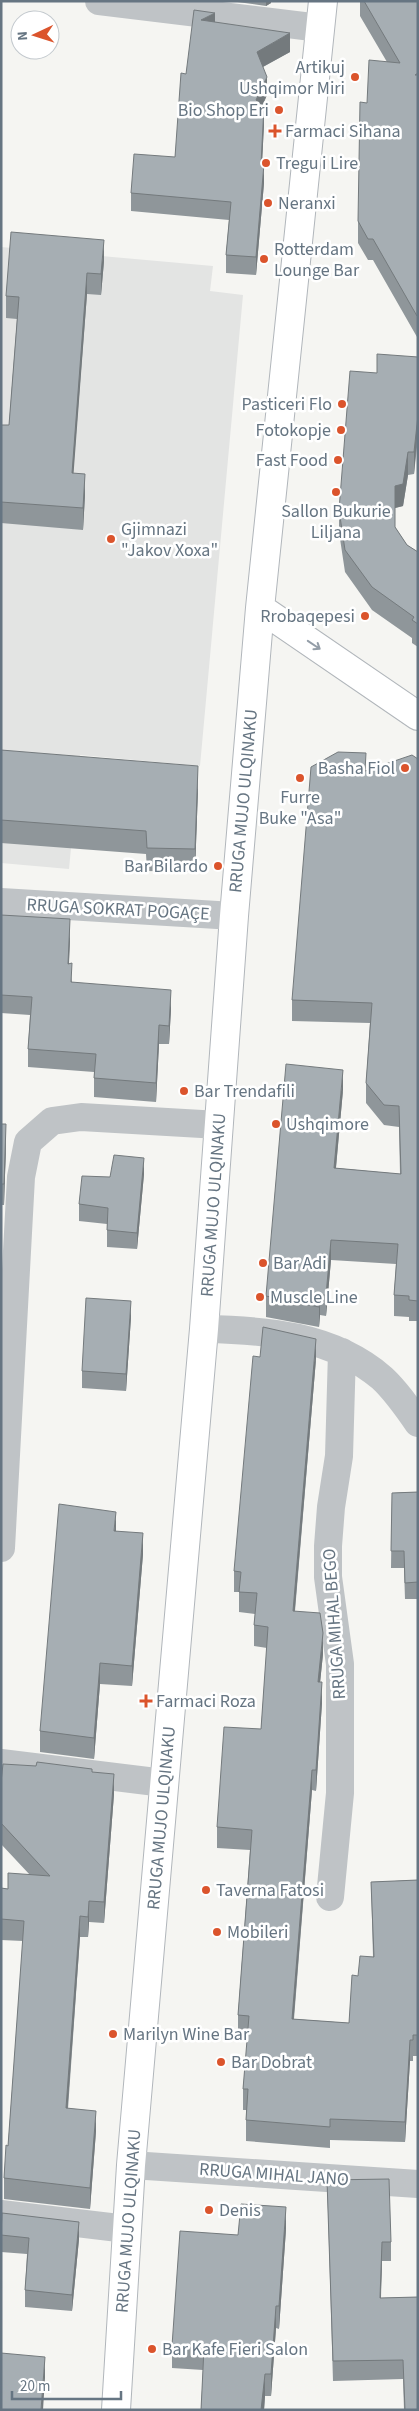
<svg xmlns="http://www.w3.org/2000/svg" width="419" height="2411" font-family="'Source Sans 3',sans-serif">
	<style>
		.built { fill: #e3e4e3 }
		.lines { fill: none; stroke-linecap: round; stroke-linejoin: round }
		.secondary-casing { stroke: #b1b6bb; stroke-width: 30 }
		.minor { stroke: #bfc3c6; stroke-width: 28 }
		.secondary { stroke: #fff; stroke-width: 28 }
		.wall { fill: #8f969a }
		.shaded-wall { fill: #747a7d }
		.building { fill: #a6aeb3; stroke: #747a7d }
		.oneway { stroke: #949ea8 }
		.poi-dot { fill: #db542c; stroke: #fff; stroke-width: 2 }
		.labels { text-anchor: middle; stroke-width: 5; stroke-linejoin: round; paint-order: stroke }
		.poi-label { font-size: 18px; fill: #667582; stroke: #fff; text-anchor: start }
		.street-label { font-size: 18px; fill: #667582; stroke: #fff }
	</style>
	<rect width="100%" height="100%" fill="#f5f5f2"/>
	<path class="built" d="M1 247 213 266 210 291 243 295 200 766 80 755 69 869 1 863Z"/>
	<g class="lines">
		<g class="secondary-casing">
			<path id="secondary" d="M260 608 418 716
				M116 2410 131 2165 204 1329 234 916 260 608 323 1"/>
		</g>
		<path class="minor" d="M99 1 320 28
			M1 902 234 916
			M204 1329C266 1330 332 1335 382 1378 396 1391 407 1407 418 1423
			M1 1548 21 1177 28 1142 52 1121 81 1117 219 1125
			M1 1763 164 1783
			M330 1897 340 1793V1664L328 1577V1546L331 1507 339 1456 342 1352
			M131 2165 418 2184
			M1 2214 127 2229"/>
		<use href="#secondary" class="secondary"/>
	</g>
	<path class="wall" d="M230 1H271V3L266 6Z
		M360 1H418L417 337 373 260H368L358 243V221L367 103 387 62 360 16Z
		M215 22 290 52 263 67 267 95 263 105 264 124 262 164 264 183 256 275 226 273V255L229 220 131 211V193L175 157 186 74Z
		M104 261 101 295 87 294 73 473 85 495 83 530 1 523V425H9L17 319 6 318V296Z
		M418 357V438L414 474 408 475 403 506 395 508V527L407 545 418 552V647L412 643V638L372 610 345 572 339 532V510L377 373Z
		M1 750 198 789 195 872 147 871 146 854 1 843Z
		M418 759V1321H409V1317L394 1316V1295L396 1264 331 1260 326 1316 320 1315 319 1327 266 1317V1296L343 1090 336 1168 400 1174 399 1127 384 1125 366 1103V1083L370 1023 292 1021V1000L366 771Z
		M1 915 70 938 69 964 72 982 171 1009 169 1044H159L156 1102 94 1097V1072L28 1067V1049L30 1015 1 1013Z
		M1 1124 6 1145 4 1205H1Z
		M144 1174 137 1249 107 1247V1224L79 1221V1204L110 1177Z
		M131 1317 126 1391 82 1388V1371Z
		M316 1359 295 1611 323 1654 320 1682 322 1703 316 1791 312 1790 294 2019 349 2023 358 1976 373 1957 371 1882 418 1880V2056H413V2061H410L405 2142 330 2140V2148L246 2141V2110H243V2089L248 2037 238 2036V2015L250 1850 217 1848V1827L261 1729 267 1648 254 1646V1625L255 1614 239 1612V1592H234V1571Z
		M418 1492V1599H405L404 1568H391L392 1493Z
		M116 1531 143 1554 132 1686 100 1684 94 1759 40 1752V1731Z
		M418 1742V1773H417Z
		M92 1772 114 1794 104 1923 89 1922 88 1937H80L68 2109 96 2131 90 2209 4 2199V2178L8 2146 23 1941 1 1940V1888L8 1889 30 1875 1 1844V1782Z
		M327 2180 391 2242V2261H382L381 2298 418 2297V2410H404L403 2379 333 2381Z
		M1 2222 79 2239 72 2311 25 2307V2290L27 2254 1 2252Z
		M286 2229 279 2329 276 2328 271 2396H265L264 2410H201L203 2370 172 2368V2346Z"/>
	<path class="shaded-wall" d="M266 1H271V3L266 6Z
		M215 13V31L201 20Z
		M290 33V52L257 70V52Z
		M267 77V95L256 118V100Z
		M264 106V124L261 182V164Z
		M264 164V183L256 275V257Z
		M104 240V261L101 295V274Z
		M87 273V294L72 494V473Z
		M417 415V438L414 474V452Z
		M408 452V475L403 506 395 508V486Z
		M85 474V495L83 530V508Z
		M198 766V789L195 872V849Z
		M70 919V938L68 982V964Z
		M171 990V1009L169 1044V1026Z
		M159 1025V1044L156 1102V1083Z
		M343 1070V1090L334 1188V1168Z
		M6 1124V1145L4 1205V1184Z
		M144 1158V1174L137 1249V1233Z
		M331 1240V1260L326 1316V1295Z
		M320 1295V1315L319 1327V1307Z
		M131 1301V1317L126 1391V1374Z
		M316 1339V1359L293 1631V1611Z
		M116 1512V1532L114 1531Z
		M143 1533V1554L132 1686V1666Z
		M323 1633V1654L318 1703V1682Z
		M100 1663V1684L94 1759V1738Z
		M322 1682V1703L316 1791V1770Z
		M312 1770V1790L292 2039V2019Z
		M114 1774V1794L104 1923V1902Z
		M89 1901V1922L88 1937V1917Z
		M80 1916V1937L66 2129V2108Z
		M410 2040V2061L405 2142V2122Z
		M96 2111V2131L90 2209V2188Z
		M286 2207V2229L279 2329V2306Z
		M79 2222V2239L72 2311V2295Z
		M382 2242V2261L380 2318V2298Z
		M276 2306V2328L271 2396V2374Z
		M45 2357V2378L43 2410H41Z
		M265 2374V2396L264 2410H261Z"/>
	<path class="building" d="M364 1H418V73L415 75H418L417 316 373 239H368L358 221 360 102 367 103 369 60 400 63Z
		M194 10 215 13 201 20 290 33 257 52 267 77 256 100 264 106 261 164H264L256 257 226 255 231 202 131 193 134 154 175 157 181 73 186 74Z
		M11 232 104 240 101 274 87 273 72 473 85 474 83 508 1 502V425H9L19 297 6 296Z
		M377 354 418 357V415L414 452H408L403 484 395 486V527L407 545 418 552V624L412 620 414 617 372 587 345 550 339 510 350 371 377 373Z
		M1 750 198 766 195 849 147 848 146 831 1 820Z
		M338 752 366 753 365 771 412 755 418 759V1301L409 1300V1296L394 1295 398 1244 331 1240 326 1295H320L319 1307 266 1296 286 1064 343 1070 334 1168 401 1174 399 1106 384 1105 366 1083 372 1003 292 1000 311 767Z
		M1 915 70 919 68 964 72 963 71 982 171 990 169 1026 159 1025 156 1083 94 1078 96 1054 28 1049 32 997 1 995Z
		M1 1124H6L4 1184H1Z
		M114 1155 144 1158 137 1233 107 1230 108 1208 79 1204 82 1176 110 1177Z
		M86 1298 131 1301 126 1374 82 1371Z
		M263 1327 316 1339 293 1611 320 1613 323 1633 318 1682H322L316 1770H312L292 2019 349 2023 352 1975 358 1976 360 1956 374 1957 371 1882 418 1880V2035H413V2040H410L405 2122 330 2119V2127L246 2120 248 2089H243L249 2016 238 2015 252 1830 217 1827 224 1727 261 1729 268 1627 254 1625 257 1593 239 1592 241 1572 234 1571 253 1356 260 1357Z
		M418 1492V1582L405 1583 404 1551H391L392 1493Z
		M59 1504 116 1512 114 1531 143 1533 132 1666 100 1663 94 1738 40 1731Z
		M37 1762 92 1769V1772L114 1774 104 1902 89 1901 88 1917 80 1916 66 2108 96 2111 90 2188 4 2178 6 2145 8 2146 24 1921 1 1919V1888L8 1889V1873L50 1876 1 1823V1782L3 1764 36 1766Z
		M389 2179 391 2242H382L380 2298 418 2297V2410H405L403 2360 333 2361 327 2180Z
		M241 2204 286 2207 279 2306H276L271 2374H265L261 2410H201L204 2348 172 2346 180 2231 238 2235Z
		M2 2213 79 2222 72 2295 25 2290 29 2238 1 2235Z
		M1 2353 45 2357 41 2410H1Z"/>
	<defs><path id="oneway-shaft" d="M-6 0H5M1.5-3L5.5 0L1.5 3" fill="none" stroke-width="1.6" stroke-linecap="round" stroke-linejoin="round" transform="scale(1.25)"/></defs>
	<use class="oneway" href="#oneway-shaft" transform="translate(314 645) rotate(34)"/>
	<g class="poi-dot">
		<circle cx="355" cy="77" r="5"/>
		<circle cx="279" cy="110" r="5"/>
		<path d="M272.5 123.5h5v5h5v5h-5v5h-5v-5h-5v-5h5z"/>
		<circle cx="266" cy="163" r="5"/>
		<circle cx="268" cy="203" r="5"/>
		<circle cx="264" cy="259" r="5"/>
		<circle cx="342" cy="404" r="5"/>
		<circle cx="341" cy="430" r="5"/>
		<circle cx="338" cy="460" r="5"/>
		<circle cx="336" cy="492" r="5"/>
		<circle cx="111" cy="539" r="5"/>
		<circle cx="365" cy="616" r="5"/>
		<circle cx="405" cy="768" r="5"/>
		<circle cx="300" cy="778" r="5"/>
		<circle cx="218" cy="866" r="5"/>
		<circle cx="184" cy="1091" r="5"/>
		<circle cx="276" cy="1124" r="5"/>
		<circle cx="263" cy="1263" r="5"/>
		<circle cx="260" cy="1297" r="5"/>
		<path d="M143.5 1693.5h5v5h5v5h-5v5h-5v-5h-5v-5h5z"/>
		<circle cx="206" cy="1890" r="5"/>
		<circle cx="217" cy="1932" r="5"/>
		<circle cx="113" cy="2034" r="5"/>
		<circle cx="221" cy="2062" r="5"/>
		<circle cx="209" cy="2210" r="5"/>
		<circle cx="152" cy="2349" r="5"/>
	</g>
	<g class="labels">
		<g class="poi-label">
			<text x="345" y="73" text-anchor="end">Artikuj<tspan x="345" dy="21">Ushqimor Miri</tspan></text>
			<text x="269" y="116" text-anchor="end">Bio Shop Eri</text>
			<text x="285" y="137">Farmaci Sihana</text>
			<text x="276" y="169">Tregu i Lire</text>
			<text x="278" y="209">Neranxi</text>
			<text x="274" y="255">Rotterdam<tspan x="274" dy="21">Lounge Bar</tspan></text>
			<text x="332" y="410" text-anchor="end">Pasticeri Flo</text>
			<text x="331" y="436" text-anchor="end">Fotokopje</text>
			<text x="328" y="466" text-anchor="end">Fast Food</text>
			<text x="336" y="517" text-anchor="middle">Sallon Bukurie<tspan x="336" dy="21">Liljana</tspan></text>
			<text x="121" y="535">Gjimnazi<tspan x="121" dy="21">"Jakov Xoxa"</tspan></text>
			<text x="355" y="622" text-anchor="end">Rrobaqepesi</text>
			<text x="395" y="774" text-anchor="end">Basha Fiol</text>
			<text x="300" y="803" text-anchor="middle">Furre<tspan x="300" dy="21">Buke "Asa"</tspan></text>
			<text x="208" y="872" text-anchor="end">Bar Bilardo</text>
			<text x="194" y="1097">Bar Trendafili</text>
			<text x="286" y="1130">Ushqimore</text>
			<text x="273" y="1269">Bar Adi</text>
			<text x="270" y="1303">Muscle Line</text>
			<text x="156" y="1707">Farmaci Roza</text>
			<text x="216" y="1896">Taverna Fatosi</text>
			<text x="227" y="1938">Mobileri</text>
			<text x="123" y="2040">Marilyn Wine Bar</text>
			<text x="231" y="2068">Bar Dobrat</text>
			<text x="219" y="2216">Denis</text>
			<text x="162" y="2355">Bar Kafe Fieri Salon</text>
		</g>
		<g class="street-label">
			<text transform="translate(243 801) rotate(-85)" y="6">RRUGA MUJO ULQINAKU</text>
			<text transform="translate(118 909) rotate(3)" y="6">RRUGA SOKRAT POGAÇE</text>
			<text transform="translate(213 1205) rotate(-86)" y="6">RRUGA MUJO ULQINAKU</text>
			<text transform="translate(334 1624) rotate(-94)" y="6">RRUGA MIHAL BEGO</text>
			<text transform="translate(161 1818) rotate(-85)" y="6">RRUGA MUJO ULQINAKU</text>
			<text transform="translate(274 2174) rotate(4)" y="6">RRUGA MIHAL JANO</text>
			<text transform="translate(128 2221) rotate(-86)" y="6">RRUGA MUJO ULQINAKU</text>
		</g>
	</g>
	<rect width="419" height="2411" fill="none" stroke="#667582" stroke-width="5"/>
	<g transform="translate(35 35) rotate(266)"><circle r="24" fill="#ffffff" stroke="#c2c8cd"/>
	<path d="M0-4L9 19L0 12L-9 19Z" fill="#db542c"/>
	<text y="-8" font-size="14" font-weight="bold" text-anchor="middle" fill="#667582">N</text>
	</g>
	<path d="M12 2391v8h109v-8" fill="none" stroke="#667582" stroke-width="2.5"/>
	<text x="20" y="2391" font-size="15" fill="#667582" stroke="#ffffff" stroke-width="4" paint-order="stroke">20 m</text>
</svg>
